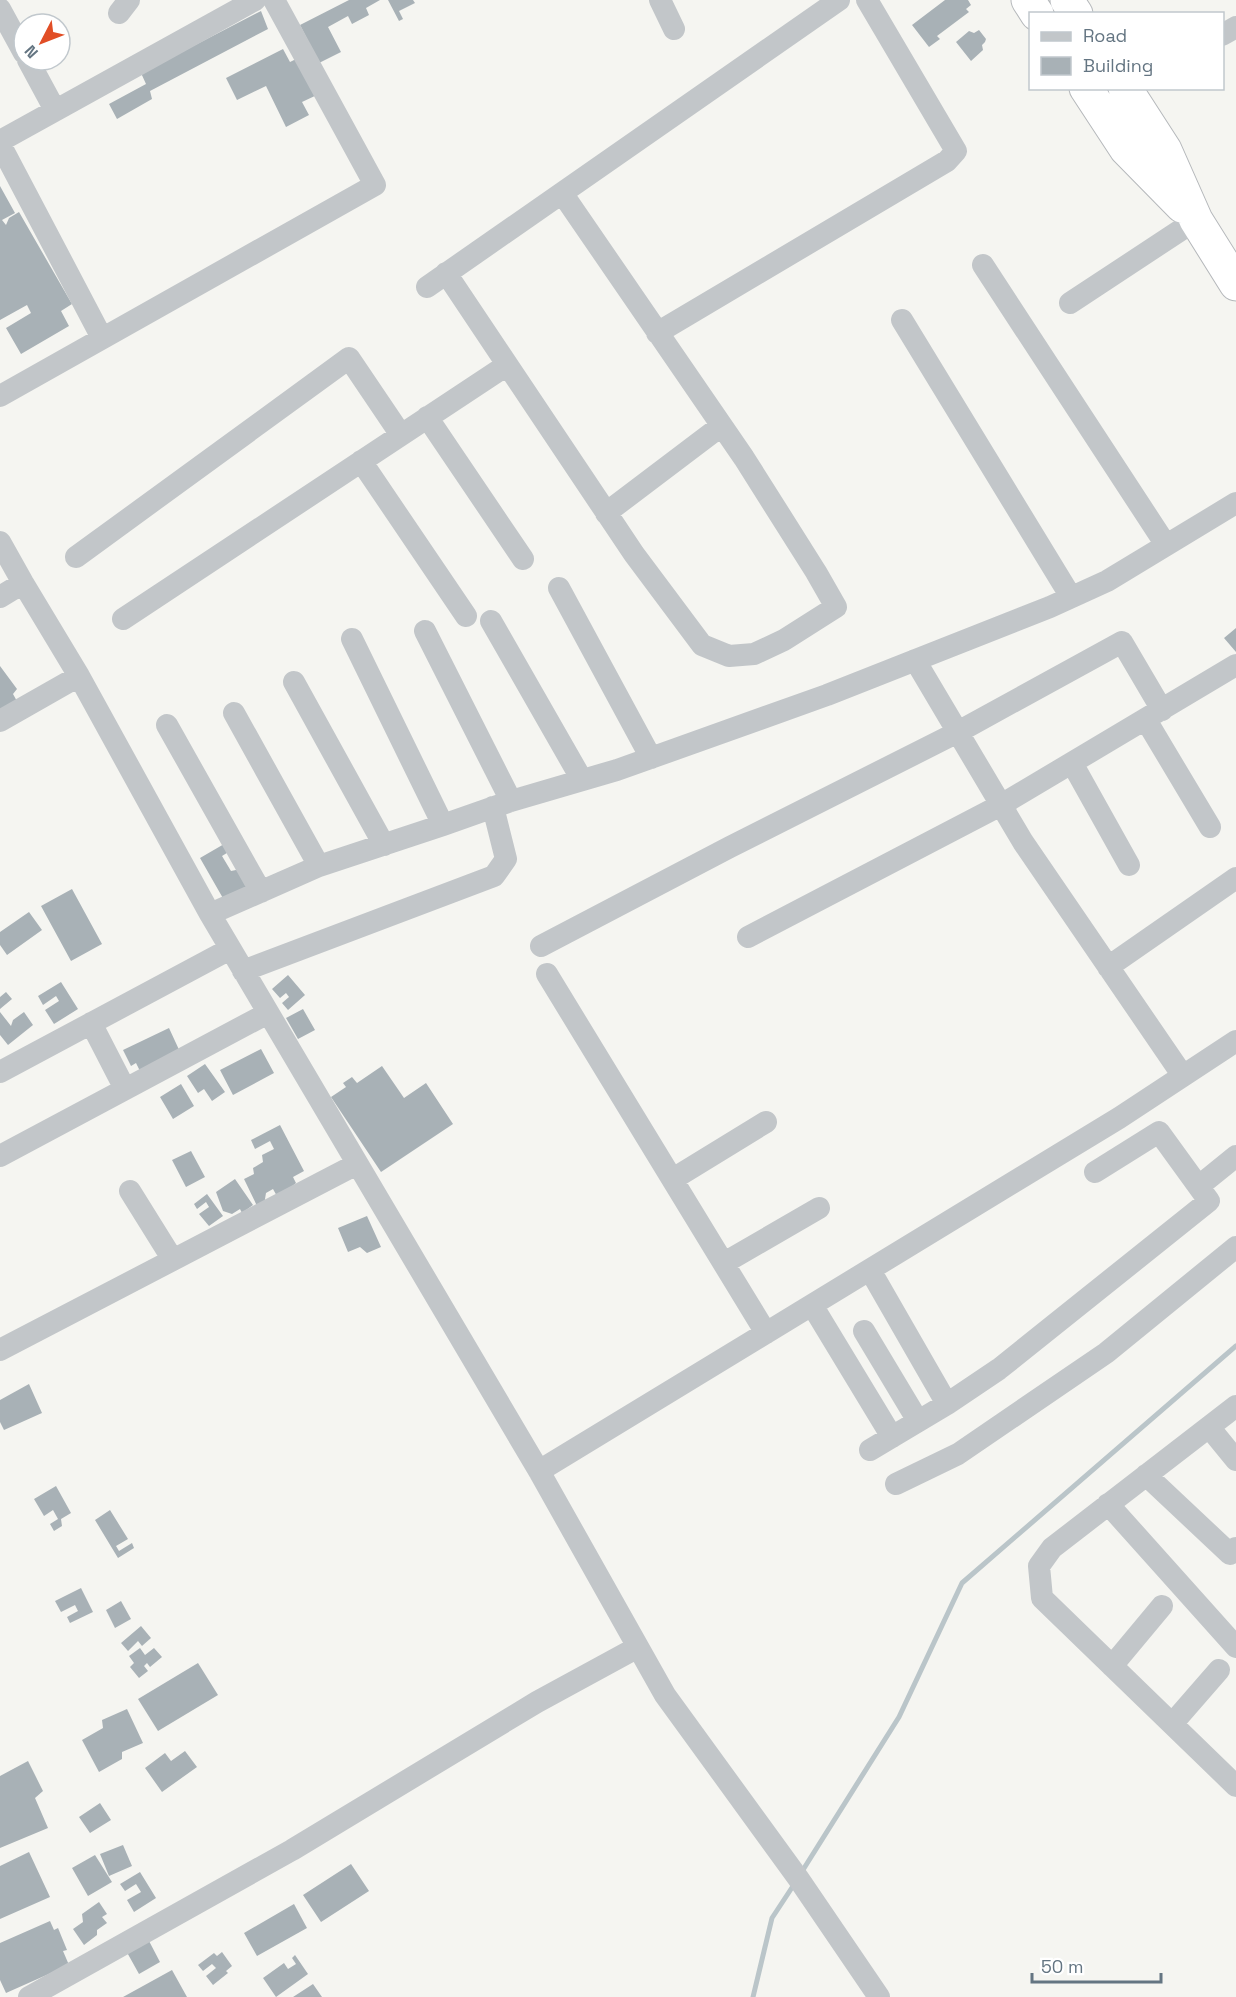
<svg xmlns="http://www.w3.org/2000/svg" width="1236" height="1997" font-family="'Space Grotesk',sans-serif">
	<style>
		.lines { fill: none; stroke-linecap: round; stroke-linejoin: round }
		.stream { stroke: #bac5c9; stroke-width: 5 }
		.building { fill: #a8b1b6 }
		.highway-casing { stroke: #b5b8bb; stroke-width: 35 }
		.minor { stroke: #c2c6c9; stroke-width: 22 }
		.highway { stroke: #fff; stroke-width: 33 }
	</style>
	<rect width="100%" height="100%" fill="#f5f5f1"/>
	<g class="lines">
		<path class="stream" d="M801 1873 899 1717 962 1583 1236 1346
			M753 1997 772 1918 795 1883"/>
	</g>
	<path class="building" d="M349 0H380L366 8 369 15 352 24 348 16 328 27 341 52 319 63 300 25Z
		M388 0H413L415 3 399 11 403 19 399 21Z
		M945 0H968L971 5 966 9 969 12 937 36 940 39 929 47 912 25Z
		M261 11 268 29 150 91 152 99 117 119 109 104 146 84 141 73Z
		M979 30 986 39 985 42 982 45 983 50 971 61 956 42 969 31 974 33Z
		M283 49 290 62 300 57 319 94 302 102 309 115 286 127 266 86 237 100 226 78Z
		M0 186 15 213 2 220 6 225 9 218 19 212 72 304 61 311 69 326 21 354 6 328 31 313 27 305 0 320Z
		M1236 628V652L1224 638Z
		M0 666 17 689 13 694 18 703 0 714Z
		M231 840 235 848 222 856 231 871 241 869 251 885 224 900 200 858Z
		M72 889 102 944 71 961 41 906Z
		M29 912 42 930 7 955 0 945V932Z
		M288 975 305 995 288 1010 282 1003 289 997 286 993 280 998 272 989Z
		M61 982 78 1009 54 1024 45 1010 59 1001 56 996 43 1005 38 996Z
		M6 992 12 999 0 1009V997Z
		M303 1009 315 1030 298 1039 286 1018Z
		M0 1012 11 1026 13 1020 24 1012 33 1025 8 1045 0 1035Z
		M169 1028 181 1054 141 1073 136 1063 131 1066 123 1050Z
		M261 1049 274 1073 233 1095 220 1070Z
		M205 1064 225 1092 212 1101 204 1089 198 1093 187 1076Z
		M382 1066 404 1098 426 1083 453 1124 381 1172 331 1097 346 1087 343 1083 352 1077 357 1083Z
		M181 1084 194 1106 173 1119 160 1097Z
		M280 1125 304 1171 293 1177 296 1183 278 1198 273 1189 266 1193 264 1205 258 1208 244 1179 254 1174 253 1168 263 1162 262 1155 274 1149 270 1141 255 1149 251 1140Z
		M191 1151 205 1177 186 1187 172 1160Z
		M235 1179 253 1205 242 1213 240 1209 232 1214 223 1211 216 1192Z
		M207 1194 223 1216 209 1226 199 1214 209 1207 206 1202 197 1209 194 1204Z
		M367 1216 381 1247 367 1253 360 1247 348 1252 338 1228Z
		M29 1384 42 1413 4 1430 0 1422V1400Z
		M56 1486 71 1513 61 1519 62 1526 54 1531 50 1524 58 1519 53 1510 44 1516 34 1499Z
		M110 1510 128 1539 116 1546 119 1551 132 1543 134 1548 118 1558 95 1520Z
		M81 1588 93 1612 70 1623 67 1617 78 1611 75 1605 61 1612 55 1601Z
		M121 1601 131 1619 115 1628 106 1610Z
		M141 1626 151 1638 142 1646 138 1641 128 1651 121 1643Z
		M140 1648 145 1655 154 1648 162 1657 150 1667 147 1663 144 1666 148 1671 139 1678 130 1667 134 1663 129 1656Z
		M198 1663 218 1695 158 1731 138 1699Z
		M127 1709 143 1743 122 1752V1759L99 1772 82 1740 103 1728 102 1720Z
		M185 1751 197 1767 162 1792 145 1768 165 1753 171 1761Z
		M28 1761 43 1791 35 1798 48 1828 0 1848V1776Z
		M100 1803 111 1820 90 1833 79 1817Z
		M123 1845 132 1866 109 1876 100 1854Z
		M29 1852 50 1897 0 1919V1866Z
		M95 1855 112 1882 88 1896 72 1868Z
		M351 1864 369 1891 321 1922 303 1895Z
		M140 1872 156 1898 134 1912 127 1900 141 1892 136 1884 125 1891 120 1884Z
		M99 1902 107 1914 102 1917 107 1923 97 1930V1935L84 1945 73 1929 83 1922 82 1914Z
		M294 1904 307 1928 257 1956 244 1933Z
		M50 1921 54 1930 58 1928 67 1950 63 1951 69 1965 6 1993 0 1980V1943Z
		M149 1941 160 1962 139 1974 124 1947Z
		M222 1952 232 1966 226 1971 228 1973 213 1985 206 1976 216 1968 212 1964 203 1971 198 1965 214 1953 217 1956Z
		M295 1955 308 1974 276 1997 263 1978 284 1963 288 1969 296 1964 292 1958Z
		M172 1970 187 1997H123Z
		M313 1984 322 1997H293Z"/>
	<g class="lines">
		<g class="highway-casing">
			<path id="highway" d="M1028 0 1037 14
				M1067 0 1076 14
				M1086 88 1126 149 1182 206
				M1125 88 1165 150 1196 220 1236 284"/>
		</g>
		<path class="minor" d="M660 0 674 29
			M0 9 24 53
			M119 13 129 0
			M1222 35 1236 27
			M28 60 55 110
			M0 141 255 0
			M0 144 102 338
			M983 265 1166 545
			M446 273 634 554 702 645 729 656 754 654 784 640 836 607 816 572 744 458 562 193
			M427 287 839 0
			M1070 303 1196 220
			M902 320 1071 597
			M657 333 947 161 956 151 867 0
			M0 396 375 185 274 0
			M427 417 523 559
			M361 461 466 616
			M606 513 721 426
			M0 542 23 583 79 676 210 914 539 1471 665 1695 798 1878 879 1997
			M76 557 349 358 401 435
			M559 588 651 758
			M0 597 23 583
			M123 619 507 365
			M491 621 582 780
			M425 631 511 801
			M352 639 443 825
			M915 660 1023 842 1183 1076
			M294 682 384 845
			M234 713 319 866
			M1146 720 1210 827
			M0 721 79 676
			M167 725 261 892
			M1072 763 1129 865
			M210 914 319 866 443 825 511 801 617 770 827 695 1050 607 1107 581 1236 503
			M748 937 1001 805 1236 665
			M541 946 730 847 958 732 1122 642 1162 710
			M1108 967 1236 878
			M243 971 494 876 506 859 493 807
			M547 974 766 1333
			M91 1023 125 1089
			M0 1072 230 949
			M0 1156 268 1013
			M673 1179 766 1122
			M1199 1186 1236 1156
			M130 1191 173 1260
			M724 1263 819 1208
			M870 1270 947 1404 999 1369 1209 1201 1159 1132 1095 1172
			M812 1305 892 1437
			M864 1331 918 1421
			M0 1350 357 1164
			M1236 1406 1052 1548 1039 1566 1042 1598 1236 1786
			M1209 1427 1236 1460
			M870 1450 947 1404
			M539 1471 1119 1118 1236 1041
			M1146 1475 1230 1554 1236 1548
			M896 1484 958 1454 1106 1353 1236 1247
			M1108 1504 1236 1647
			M1112 1666 1162 1606
			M1172 1724 1219 1670
			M29 1997 292 1850 537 1702 638 1647"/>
		<use href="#highway" class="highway"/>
	</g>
	<rect x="1029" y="12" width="195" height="78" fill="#ffffff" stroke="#c1c8cd" stroke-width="1.5"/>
	<rect x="1041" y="32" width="30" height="9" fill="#c2c6c9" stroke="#c1c8cd" stroke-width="1.5"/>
	<text x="1083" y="42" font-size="18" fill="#647582">Road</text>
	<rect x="1041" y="57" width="30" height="18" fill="#a8b1b6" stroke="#c1c8cd" stroke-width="1.5"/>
	<text x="1083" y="72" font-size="18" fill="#647582">Building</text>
	<g transform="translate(42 42) rotate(228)"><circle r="28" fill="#ffffff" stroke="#c1c8cd" stroke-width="1.5"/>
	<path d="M0-4.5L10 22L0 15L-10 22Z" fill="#e14e26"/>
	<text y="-9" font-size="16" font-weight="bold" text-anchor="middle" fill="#647582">N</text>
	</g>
	<path d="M1032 1973v9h129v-9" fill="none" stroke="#647582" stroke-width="3"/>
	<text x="1041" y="1973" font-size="18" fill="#647582" stroke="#ffffff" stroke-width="4.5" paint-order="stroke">50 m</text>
</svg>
